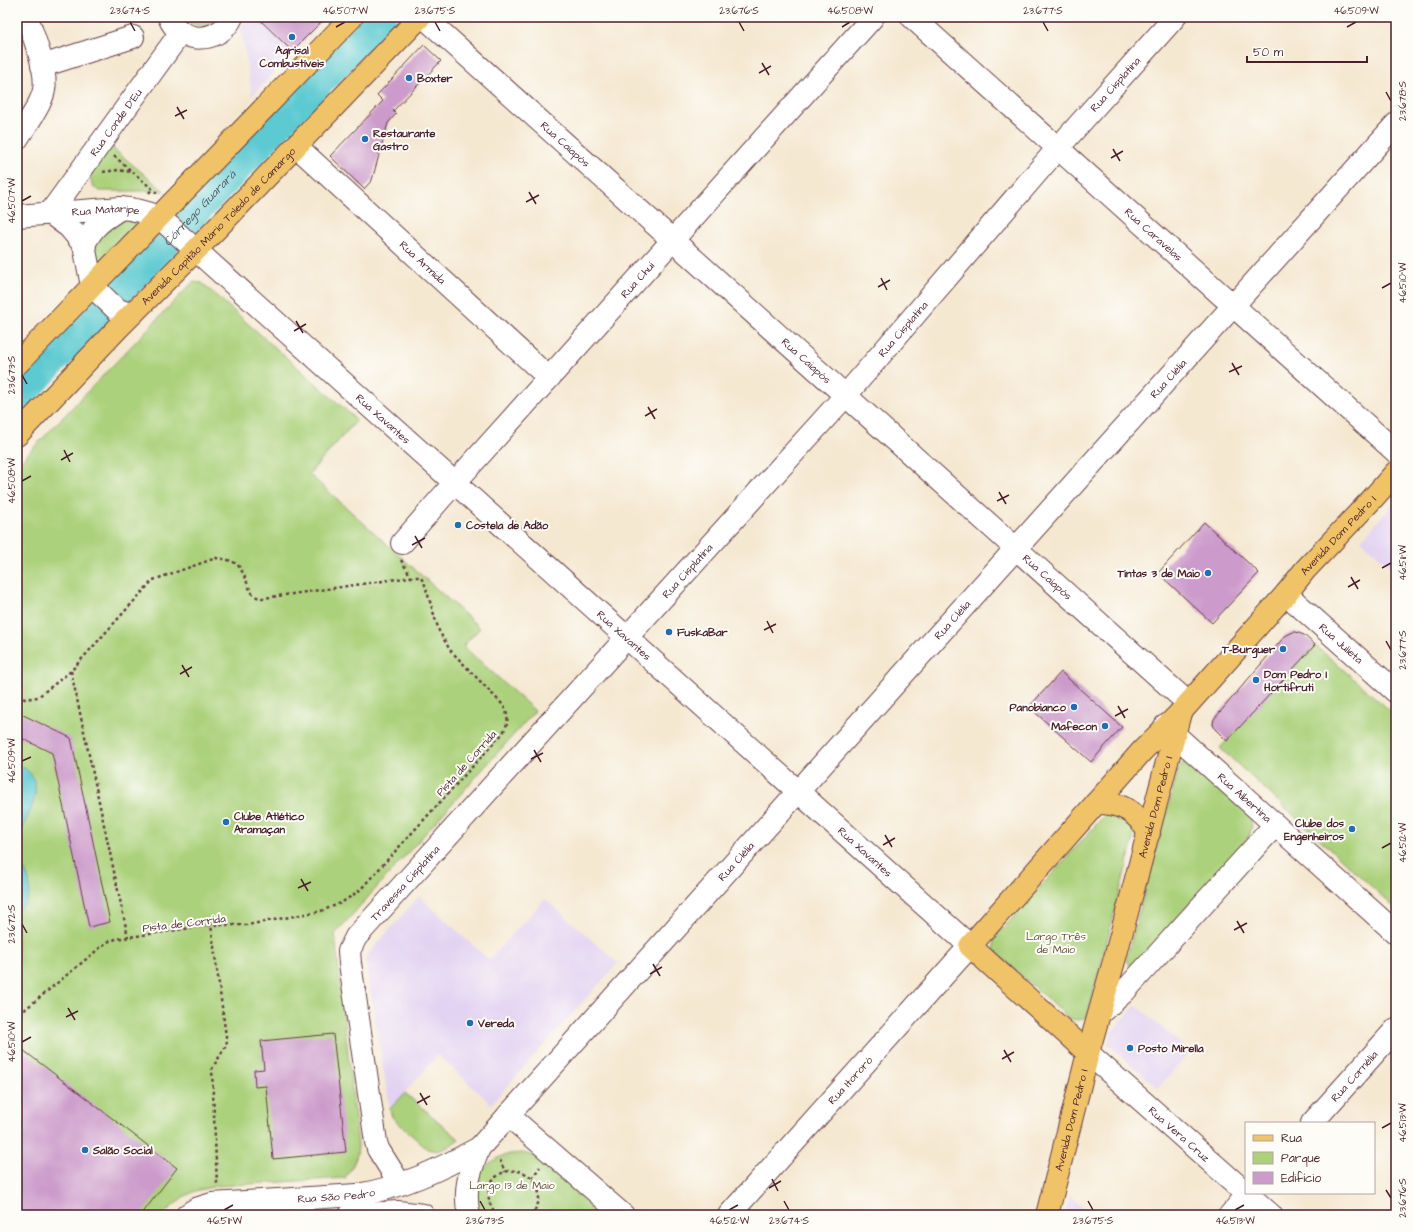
<svg xmlns="http://www.w3.org/2000/svg" width="1413" height="1232" font-family="'Architects Daughter',sans-serif">
	<style>
		.built { fill: #e3d3f2 }
		.green { fill: #acd17b; stroke: #7b7853 }
		.water { fill: #5dcad1; stroke: #54747e }
		.lines { fill: none; stroke-linecap: round; stroke-linejoin: round }
		.river { stroke: #5dcad1; stroke-width: 29 }
		.building { fill: #cc9bcb }
		.minor-casing { stroke: #643d44; stroke-width: 24 }
		.major-casing { stroke: #643d44; stroke-width: 24 }
		.path { stroke: #643d44; stroke-width: 2.5; stroke-dasharray: 3 3; stroke-linecap: butt }
		.minor { stroke: #fff; stroke-width: 22 }
		.major { stroke: #f0c369; stroke-width: 22 }
		.ticks { fill: none; stroke: #4a1f2b; stroke-width: 1.5 }
		.poi-dot { fill: #1f6fb2; stroke: #fdfcf7; stroke-width: 1.5 }
		.labels { text-anchor: middle; stroke-width: 4; stroke-linejoin: round; paint-order: stroke }
		.poi-label { font-size: 11px; font-weight: bold; fill: #4a1f2b; stroke: #fdfcf7; text-anchor: start }
		.street-label { font-size: 11px; fill: #4a1f2b; stroke: #fdfcf7 }
		.park-label { font-size: 11px; fill: #675443; stroke: #fdfcf7 }
		.water-label { font-size: 12px; font-style: italic; fill: #515b65; stroke: #fdfcf7 }
		.neatline { fill: none; stroke: #4a1f2b; stroke-width: 1.5 }
		.ticks-label { font-size: 10px; text-anchor: middle; fill: #4a1f2b }
	</style>
	<rect width="100%" height="100%" fill="#fdfcf7"/>
	<filter id="ink" filterUnits="userSpaceOnUse"><feTurbulence type="fractalNoise" baseFrequency=".025" numOctaves="2"/><feDisplacementMap in="SourceGraphic" scale="8" xChannelSelector="R" yChannelSelector="G"/><feConvolveMatrix kernelMatrix="1 2 1 2 8 2 1 2 1" color-interpolation-filters="sRGB"/></filter>
	<filter id="wash" filterUnits="userSpaceOnUse"><feTurbulence type="fractalNoise" baseFrequency=".012" numOctaves="4" result="noise"/><feDisplacementMap in="SourceGraphic" scale="16" xChannelSelector="R" yChannelSelector="G"/><feGaussianBlur stdDeviation="0.9" result="paint"/><feColorMatrix in="noise" values="0 0 0 0 0 0 0 0 0 0 0 0 0 0 0 0 0 1.4 0 .05"/><feComposite in="paint" operator="in"/></filter>
	<g filter="url(#wash)">
		<rect width="100%" height="100%" fill="#f5e8d1"/>
		<path class="built" d="M247 17H326L252 96 241 28Z
			M1396 501V572L1361 540Z
			M419 896 489 960 545 899 618 963 491 1104 438 1055 390 1109 365 958Z
			M1136 1005 1190 1052 1158 1088 1108 1044 1111 1033Z
			M1070 1196 1091 1215H1065Z"/>
		<path class="green" d="M183 17H218C209 28 192 28 183 17Z
			M110 146 164 191H100C93 188 90 182 90 175Z
			M126 219C132 219 136 221 136 227L98 267 93 241 116 223Z
			M193 282 202 283 357 420 309 474 480 628 463 646 535 711 335 934 358 1145C358 1159 352 1167 345 1178L217 1186 195 1191 183 1197 162 1215H17V465Z
			M1315 645 1396 716V909L1220 748Z
			M1189 762 1194 765 1250 816 1252 826 1249 837 1135 965H1129L1126 960 1178 770C1180 764 1183 763 1189 762Z
			M1111 814 1128 820 1133 831 1134 837 1087 1018C1080 1020 1076 1021 1069 1018L996 953 994 948V939L1102 818 1105 815Z
			M405 1093 459 1139 448 1147 438 1151 427 1149 392 1117 390 1109Z
			M522 1153 539 1157 545 1160 607 1215H480L475 1203 480 1172 489 1164 500 1157 510 1154Z"/>
		<path class="water" d="M17 764C52 779 28 816 17 838Z
			M17 863C34 874 34 901 17 911Z"/>
		<g class="lines">
			<path class="river" id="s1" d="M17 399 382 17"/>
		</g>
		<g id="blocks">
			<path class="building" d="M257 17H326L292 51Z
				M424 45 441 61 393 111 396 114 388 123 372 180 364 189 330 156 383 101 377 95Z
				M1204 522 1259 573 1212 623 1158 573Z
				M1293 632H1296L1304 635 1315 645 1227 741 1215 729 1213 724 1214 719 1285 636Z
				M1061 672 1122 727 1091 762 1029 707Z
				M17 712 71 738 110 922 89 927 52 753 17 736Z
				M333 1034 346 1152 273 1159 266 1086 255 1087 254 1070 264 1069 261 1041Z
				M23 1050 177 1168 141 1215H17V1057Z"/>
		</g>
	</g>
	<g filter="url(#ink)">
		<use href="#blocks" fill-opacity="0" stroke="#643d44" stroke-width="1"/>
		<g class="lines">
			<g class="minor-casing">
				<g id="minor">
					<path d="M169 17C180 45 220 44 232 17"/>
					<path id="s2" d="M424 17 1188 703"/>
					<path id="s3" d="M912 17 1396 452"/>
					<path d="M42 66 133 37"/>
					<path d="M17 139C26 125 41 106 44 90 48 71 33 36 27 17"/>
					<path id="s4" d="M296 146 549 378"/>
					<path id="s5" d="M50 213 181 32"/>
					<path d="M50 213 69 227 84 245 92 286 116 309 127 313H133"/>
					<path id="s6" d="M17 216 121 208C135 209 147 212 159 217L970 946 729 1215"/>
					<path d="M84 245C93 225 103 220 121 208"/>
					<path id="s7" d="M402 543 442 497 873 17"/>
					<path id="s8" d="M1286 594 1396 692"/>
					<path id="s9" d="M1165 726 1396 933"/>
					<path d="M1100 1013 1123 993 1275 825"/>
					<path id="s10" d="M1088 1053 1271 1215"/>
					<path d="M508 1115 623 1215"/>
					<path id="s11" d="M1312 1123 1396 1029"/>
					<path id="s12" d="M400 1184 378 1149 376 1142 350 963 349 951 356 937 846 395 1058 148 1175 17"/>
					<path id="s13" d="M187 1215 196 1209 212 1204 357 1195C401 1188 441 1169 479 1148"/>
					<path d="M350 1215 398 1212 423 1215"/>
					<path id="s14" d="M469 1215C463 1190 470 1171 479 1148L1396 124"/>
					<path d="M1230 1215 1249 1193"/>
				</g>
			</g>
			<g class="major-casing">
				<g id="major">
					<path d="M17 364 352 17"/>
					<path id="s15" d="M17 435 118 328 196 250 420 17"/>
					<path d="M1096 803C1122 803 1136 811 1149 833"/>
					<path id="s16" d="M1088 1053 970 946 1142 751 1180 713 1286 594 1305 570 1374 497 1396 472"/>
					<path id="s17" d="M1047 1215 1088 1053 1116 954 1180 713"/>
				</g>
			</g>
			<path class="path" d="M114 156 157 193
				M103 172 118 170 131 172
				M149 193 152 189
				M401 560 411 577
				M71 671 128 937
				M17 697 25 699 38 697 71 671 153 580 216 558C222 559 229 559 235 563 246 570 247 593 257 597 260 598 262 598 264 598L411 577H420L424 582 439 631 450 650 503 705C509 717 509 721 503 733L359 891 341 903 321 911 247 925H211L116 939 107 942 17 1016
				M212 916 211 925 227 1044 212 1069 217 1185
				M500 1160 505 1172
				M532 1178 540 1167
				M533 1212 537 1215
				M498 1215C491 1209 487 1200 489 1190 495 1161 539 1166 539 1196 539 1204 536 1210 530 1215"/>
			<use href="#minor" class="minor"/>
			<use href="#major" class="major"/>
		</g>
	</g>
	<path class="ticks" d="M130 22 135 31M435 22 440 31M739 22 744 31M1043 22 1048 31M336 27 345 22M842 27 850 22M1347 27 1356 22M762 63 769 75M759 73 771 66M1386 92 1391 101M177 107 184 119M175 116 187 110M1113 149 1120 161M1111 158 1123 151M529 192 536 204M22 201 31 196M526 202 539 195M881 278 887 290M878 287 890 280M1382 288 1391 283M296 321 303 333M294 331 306 324M1232 363 1239 375M1229 372 1242 366M22 375 27 384M648 407 655 419M645 416 657 409M64 450 70 462M61 460 73 453M22 481 31 476M999 492 1006 504M997 501 1009 495M415 536 422 548M412 545 425 538M1382 568 1391 563M1351 577 1358 589M1348 587 1360 580M767 621 773 633M764 630 776 624M1386 641 1391 650M182 665 189 677M180 674 192 667M1118 706 1125 718M1115 716 1128 709M534 750 541 762M531 759 543 753M22 761 31 757M885 835 892 847M883 845 895 838M1382 848 1391 843M301 879 308 891M298 888 311 882M1237 921 1244 933M22 924 27 933M1234 930 1247 923M653 964 660 976M650 974 662 967M68 1008 75 1020M66 1017 78 1011M22 1042 31 1037M1004 1050 1011 1062M1002 1059 1014 1052M420 1093 427 1105M417 1103 430 1096M1382 1128 1391 1123M772 1179 778 1191M769 1188 781 1181M1386 1190 1391 1198M480 1201 485 1210M784 1201 789 1210M1088 1201 1093 1210M224 1210 233 1205M729 1210 738 1205M1235 1210 1244 1205"/>
	<g class="poi-dot">
		<circle cx="292" cy="37" r="4"/>
		<circle cx="409" cy="78" r="4"/>
		<circle cx="365" cy="139" r="4"/>
		<circle cx="458" cy="525" r="4"/>
		<circle cx="1208" cy="573" r="4"/>
		<circle cx="669" cy="632" r="4"/>
		<circle cx="1283" cy="649" r="4"/>
		<circle cx="1256" cy="680" r="4"/>
		<circle cx="1074" cy="707" r="4"/>
		<circle cx="1105" cy="726" r="4"/>
		<circle cx="226" cy="822" r="4"/>
		<circle cx="1352" cy="829" r="4"/>
		<circle cx="470" cy="1023" r="4"/>
		<circle cx="1130" cy="1048" r="4"/>
		<circle cx="85" cy="1150" r="4"/>
	</g>
	<g class="labels">
		<g class="poi-label">
			<text x="292" y="54" text-anchor="middle">Agrisal<tspan x="292" dy="13">Combustíveis</tspan></text>
			<text x="417" y="82">Boxter</text>
			<text x="373" y="137">Restaurante<tspan x="373" dy="13">Gastro</tspan></text>
			<text x="466" y="529">Costela de Adão</text>
			<text x="1200" y="577" text-anchor="end">Tintas 3 de Maio</text>
			<text x="677" y="636">FuskaBar</text>
			<text x="1275" y="653" text-anchor="end">T-Burguer</text>
			<text x="1264" y="678">Dom Pedro I<tspan x="1264" dy="13">Hortifruti</tspan></text>
			<text x="1066" y="711" text-anchor="end">Panobianco</text>
			<text x="1097" y="730" text-anchor="end">Mafecon</text>
			<text x="234" y="820">Clube Atlético<tspan x="234" dy="13">Aramaçan</tspan></text>
			<text x="1344" y="827" text-anchor="end">Clube dos<tspan x="1344" dy="13">Engenheiros</tspan></text>
			<text x="478" y="1027">Vereda</text>
			<text x="1138" y="1052">Posto Mirella</text>
			<text x="93" y="1154">Salão Social</text>
		</g>
		<g class="street-label">
			<text dy="4" stroke="none"><textPath href="#s12" startOffset="1399">Rua Cisplatina</textPath></text>
			<text dy="4" stroke="none"><textPath href="#s5" startOffset="112">Rua Conde D'Eu</textPath></text>
			<text dy="4" stroke="none"><textPath href="#s2" startOffset="190">Rua Caiapós</textPath></text>
			<text dy="4" stroke="none"><textPath href="#s6" startOffset="89">Rua Mataripe</textPath></text>
			<text dy="4" stroke="none"><textPath href="#s15" startOffset="290">Avenida Capitão Mário Toledo de Camargo</textPath></text>
			<text dy="4" stroke="none"><textPath href="#s3" startOffset="325">Rua Caravelas</textPath></text>
			<text dy="4" stroke="none"><textPath href="#s4" startOffset="172">Rua Armida</textPath></text>
			<text dy="4" stroke="none"><textPath href="#s7" startOffset="353">Rua Chuí</textPath></text>
			<text dy="4" stroke="none"><textPath href="#s12" startOffset="1075">Rua Cisplatina</textPath></text>
			<text dy="4" stroke="none"><textPath href="#s2" startOffset="514">Rua Caiapós</textPath></text>
			<text dy="4" stroke="none"><textPath href="#s14" startOffset="1102">Rua Clélia</textPath></text>
			<text dy="4" stroke="none"><textPath href="#s6" startOffset="445">Rua Xavantes</textPath></text>
			<text dy="4" stroke="none"><textPath href="#s16" startOffset="711">Avenida Dom Pedro I</textPath></text>
			<text dy="4" stroke="none"><textPath href="#s12" startOffset="751">Rua Cisplatina</textPath></text>
			<text dy="4" stroke="none"><textPath href="#s2" startOffset="838">Rua Caiapós</textPath></text>
			<text dy="4" stroke="none"><textPath href="#s14" startOffset="778">Rua Clélia</textPath></text>
			<text dy="4" stroke="none"><textPath href="#s6" startOffset="769">Rua Xavantes</textPath></text>
			<text dy="4" stroke="none"><textPath href="#s8" startOffset="74">Rua Julieta</textPath></text>
			<text transform="translate(466 763) rotate(-48)" y="4">Pista de Corrida</text>
			<text dy="4" stroke="none"><textPath href="#s9" startOffset="107">Rua Albertina</textPath></text>
			<text dy="4" stroke="none"><textPath href="#s17" startOffset="422">Avenida Dom Pedro I</textPath></text>
			<text dy="4" stroke="none"><textPath href="#s6" startOffset="1093">Rua Xavantes</textPath></text>
			<text dy="4" stroke="none"><textPath href="#s14" startOffset="454">Rua Clélia</textPath></text>
			<text dy="4" stroke="none"><textPath href="#s12" startOffset="330">Travessa Cisplatina</textPath></text>
			<text transform="translate(184 923) rotate(-7)" y="4">Pista de Corrida</text>
			<text dy="4" stroke="none"><textPath href="#s11" startOffset="63">Rua Cornélia</textPath></text>
			<text transform="translate(850 1080) rotate(-48)" y="4">Rua Itororó</text>
			<text dy="4" stroke="none"><textPath href="#s17" startOffset="98">Avenida Dom Pedro I</textPath></text>
			<text dy="4" stroke="none"><textPath href="#s10" startOffset="122">Rua Vera Cruz</textPath></text>
			<text dy="4" stroke="none"><textPath href="#s13" startOffset="152">Rua São Pedro</textPath></text>
		</g>
		<g class="park-label">
			<text x="1056" y="940">Largo Três<tspan x="1056" dy="13">de Maio</tspan></text>
			<text x="512" y="1189">Largo 13 de Maio</text>
		</g>
		<g class="water-label">
			<text dy="4" stroke="none"><textPath href="#s1" startOffset="264">Córrego Guarará</textPath></text>
		</g>
	</g>
	<rect width="1413" height="1232" fill="none" stroke="#fdfcf7" stroke-width="44"/>
	<rect x="1245" y="1122" width="130" height="72" fill="#fdfcf7" stroke="#b5a4a5"/>
	<rect x="1253" y="1135" width="20" height="6" fill="#f0c369" stroke="#b5a4a5"/>
	<text x="1281" y="1142" font-size="12" fill="#4a1f2b">Rua</text>
	<rect x="1253" y="1152" width="20" height="12" fill="#acd17b" stroke="#b5a4a5"/>
	<text x="1281" y="1162" font-size="12" fill="#4a1f2b">Parque</text>
	<rect x="1253" y="1172" width="20" height="12" fill="#cc9bcb" stroke="#b5a4a5"/>
	<text x="1281" y="1182" font-size="12" fill="#4a1f2b">Edifício</text>
	<path d="M1247 56v6h120v-6" fill="none" stroke="#4a1f2b" stroke-width="2"/>
	<text x="1253" y="56" font-size="12" fill="#4a1f2b" stroke="#fdfcf7" stroke-width="3" paint-order="stroke">50 m</text>
	<rect x="22" y="22" width="1369" height="1188" class="neatline"/>
	<g class="ticks-label">
		<text x="130" y="14">23.674°S</text>
		<text x="345" y="14">46.507°W</text>
		<text x="435" y="14">23.675°S</text>
		<text x="739" y="14">23.676°S</text>
		<text x="850" y="14">46.508°W</text>
		<text x="1043" y="14">23.677°S</text>
		<text x="1356" y="14">46.509°W</text>
		<text transform="translate(1402 101) rotate(-90)" y="4">23.678°S</text>
		<text transform="translate(11 201) rotate(-90)" y="4">46.507°W</text>
		<text transform="translate(1402 283) rotate(-90)" y="4">46.510°W</text>
		<text transform="translate(11 375) rotate(-90)" y="4">23.673°S</text>
		<text transform="translate(11 481) rotate(-90)" y="4">46.508°W</text>
		<text transform="translate(1402 563) rotate(-90)" y="4">46.511°W</text>
		<text transform="translate(1402 650) rotate(-90)" y="4">23.677°S</text>
		<text transform="translate(11 761) rotate(-90)" y="4">46.509°W</text>
		<text transform="translate(1402 843) rotate(-90)" y="4">46.512°W</text>
		<text transform="translate(11 924) rotate(-90)" y="4">23.672°S</text>
		<text transform="translate(11 1042) rotate(-90)" y="4">46.510°W</text>
		<text transform="translate(1402 1123) rotate(-90)" y="4">46.513°W</text>
		<text transform="translate(1402 1198) rotate(-90)" y="4">23.676°S</text>
		<text x="224" y="1224">46.511°W</text>
		<text x="485" y="1224">23.673°S</text>
		<text x="729" y="1224">46.512°W</text>
		<text x="789" y="1224">23.674°S</text>
		<text x="1093" y="1224">23.675°S</text>
		<text x="1235" y="1224">46.513°W</text>
	</g>
</svg>
